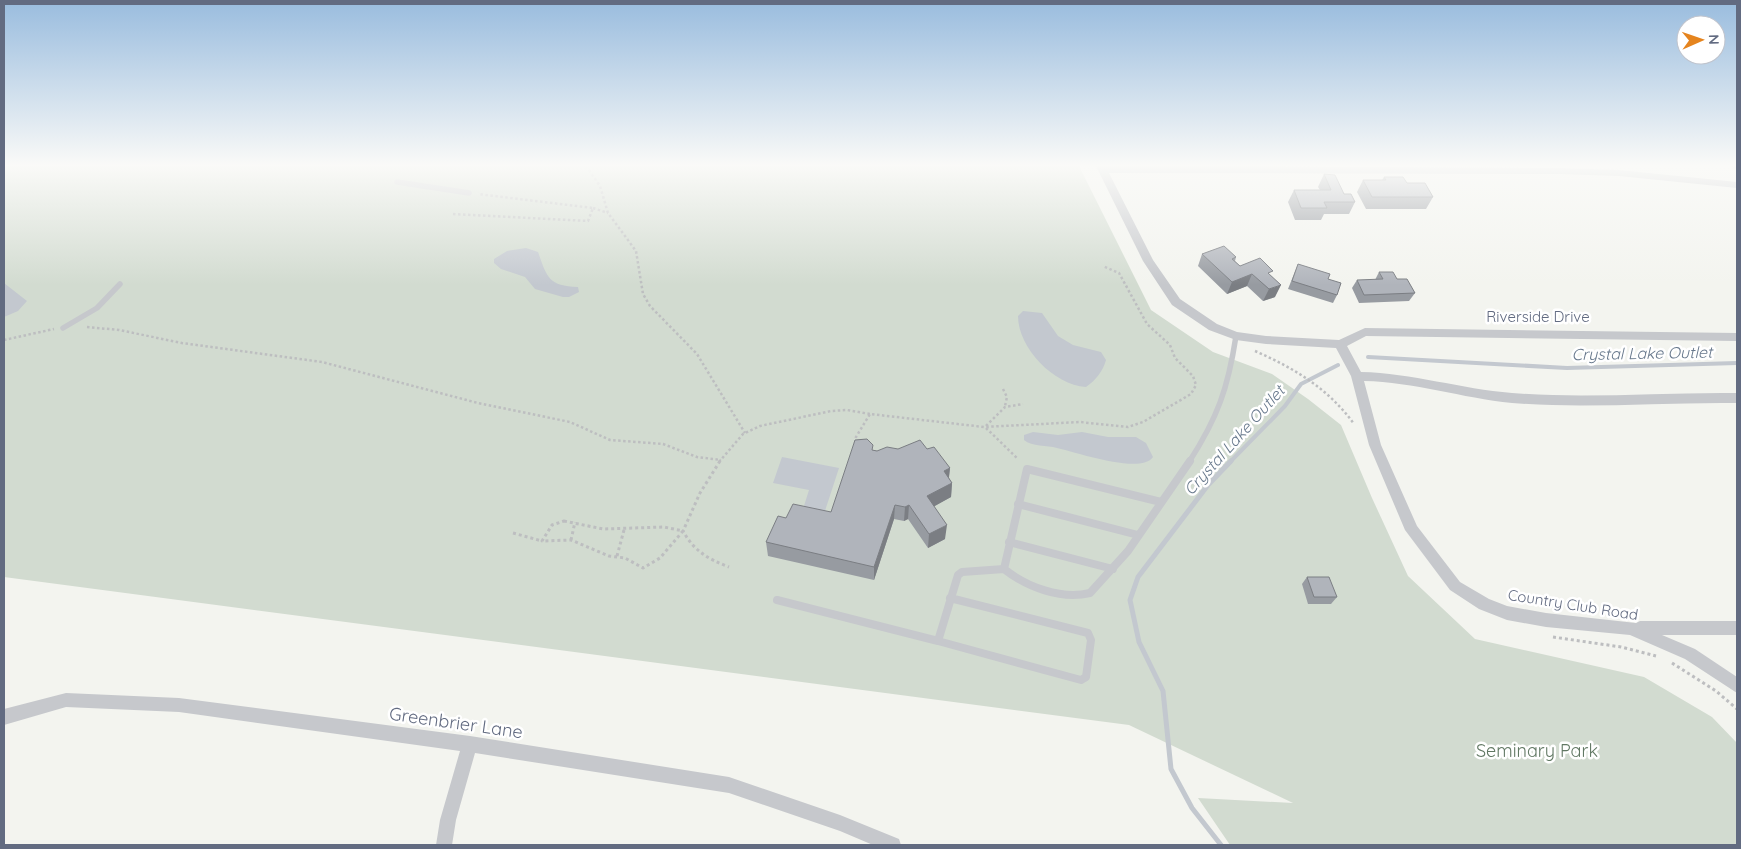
<svg xmlns="http://www.w3.org/2000/svg" width="1741" height="849" font-family="Quicksand,sans-serif">
	<style>
		.green { fill: #d2dbd0 }
		.water { fill: #c3c8cf }
		.lines { fill: none; stroke-linecap: round; stroke-linejoin: round }
		.stream-far1 { stroke: #c3c8cf; stroke-width: 4 }
		.stream { stroke: #c3c8cf; stroke-width: 5 }
		.path-far1 { stroke: #bdbec0; stroke-width: 2.5; stroke-dasharray: 2.5 2.5; stroke-linecap: butt }
		.path { stroke: #bdbec0; stroke-width: 3; stroke-dasharray: 3 3; stroke-linecap: butt }
		.lane-far1 { stroke: #c6c8cc; stroke-width: 5.5 }
		.lane { stroke: #c6c8cc; stroke-width: 8 }
		.street { fill: #c6c8cc; fill-rule: evenodd }
		.wall { fill: #979ba1 }
		.shaded-wall { fill: #7b7e83 }
		.building { fill: #b0b4bb; stroke: #7b7e83 }
		.labels { text-anchor: middle; stroke-width: 5; stroke-linejoin: round; paint-order: stroke }
		.street-label { font-size: 15px; fill: #626b81; stroke: #fff }
		.water-label { font-size: 16px; font-style: italic; fill: #67788c; stroke: #fff }
		.near-street-label { font-size: 18px; fill: #626b81; stroke: #fff }
		.near-park-label { font-size: 18px; fill: #617863; stroke: #fff }
	</style>
	<rect width="100%" height="100%" fill="#f3f4ef"/>
	<path class="green" d="M4 166H1079L1151 310 1213 352 1272 374 1308 399 1341 425 1372 498 1408 576 1475 639 1644 677 1712 717 1737 743V845H1230L1198 798 1293 803 1129 725 4 577Z"/>
	<path class="water" d="M526 248 538 252C547 277 548 286 578 287L579 292 569 297H563L535 289 525 277 501 269 494 263V259L507 251Z
		M4 283 27 301 18 311 4 317Z
		M1023 311 1042 313 1058 336 1073 345 1101 352 1106 360C1103 371 1096 380 1086 387 1054 385 1018 348 1018 316Z
		M1033 432 1058 435 1082 432 1108 437H1136L1146 443 1153 457C1141 475 1076 452 1057 448 1047 445 1032 447 1024 440V435Z
		M782 457 839 468 824 514 803 509 809 490 773 483Z"/>
	<g class="lines">
		<path class="stream-far1" d="M1368 357 1567 368 1737 363
			M1230 462 1285 406 1301 384 1338 365"/>
		<path class="stream" d="M1221 845 1192 808 1171 769 1163 691 1139 642 1130 600 1138 577 1208 485 1231 461"/>
		<path class="path-far1" d="M586 166 600 186 608 213 636 251 643 294 650 306 697 354 745 433
			M593 208 608 213
			M453 214 588 221 593 208 478 194
			M87 327 119 330 182 343 322 362 478 403 570 422 610 440 663 444 697 457 721 460
			M4 340 54 329
			M1255 351C1294 368 1329 389 1354 424
			M1003 389 1007 397 1005 406
			M986 426 1005 407 1023 404
			M986 428 1018 459
			M855 443 856 437 870 414 984 427 1080 422 1128 427 1143 422 1191 394 1196 385 1193 376 1175 358 1170 345 1147 324 1119 273 1103 266
			M719 462 743 434 760 426 831 411 847 410 870 414"/>
		<path class="path" d="M720 461 700 493 683 531C694 551 708 559 729 567
			M564 521 603 529 664 527 683 531 660 558 643 568 625 558 609 556 571 540 542 541 552 525Z
			M513 533 542 541
			M571 540 575 522
			M617 556 624 530
			M1553 637 1621 647 1656 656
			M1672 663 1716 691 1737 709"/>
		<path class="lane-far1" d="M397 182 469 193
			M63 328 97 308 120 284
			M1189 462C1218 417 1228 388 1236 336"/>
		<path class="lane" d="M1161 502 1027 469 1004 569C1027 587 1061 600 1090 593L1128 551 1190 461
			M1018 504 1138 535
			M1009 542 1113 569
			M777 600 938 641 958 575 962 572 1004 569
			M938 641 1081 680 1086 677 1091 640 1088 633 950 598"/>
		<path class="street" d="M1096 166 1560 168 1619 170 1737 182V188L1619 176 1560 174 1109 173 1153 260 1180 299 1217 324 1237 332 1266 336 1339 340 1365 328 1737 333V341L1366 336 1347 346 1361 372C1412 373 1461 389 1512 393 1587 399 1662 392 1737 393V403C1662 402 1586 409 1512 403 1462 398 1414 382 1364 381L1381 445 1417 526 1460 582 1489 599 1507 606 1546 613 1636 623 1640 621H1737V635H1662L1695 649 1737 677V693L1685 659 1630 635 1546 627 1507 620 1479 609 1450 590 1405 530 1369 445 1351 376 1336 348 1266 344 1236 340 1209 330 1172 305 1143 261Z
			M1731 166H1737V170Z
			M66 693 179 698 470 736 729 777 840 815 899 839 901 845H873L840 831 729 793 475 753 456 820 452 845H436L440 820 460 751 179 712 66 707 4 725V709Z"/>
	</g>
	<path class="wall" d="M1324 174 1344 194 1355 202 1349 214H1324L1321 220H1295L1288 202 1294 190H1320L1318 187Z
		M1384 177 1433 197 1426 209H1366L1357 192 1363 180H1382Z
		M1202 254 1236 257 1235 261 1240 266 1271 276 1275 297 1263 301 1247 286 1227 294 1198 266Z
		M1298 264 1328 279 1337 295 1333 303 1288 289Z
		M1379 272 1397 279 1415 293 1409 301 1359 303 1352 288 1357 280H1375Z
		M898 449H927L950 468 949 478 952 483 951 497 934 506 945 539 928 548 908 519 904 521 894 519 874 580 768 556 766 542 786 518 831 512 873 450 877 451Z
		M1307 577 1337 597 1331 604H1308L1302 584Z"/>
	<path class="shaded-wall" d="M1252 274 1247 286 1227 294 1232 282Z
		M1281 285 1275 297 1263 301 1269 289Z
		M950 468 948 483 944 471Z
		M952 483 951 497 926 511 927 496Z
		M895 505 894 519 874 580V567Z
		M909 505 908 519 904 521 905 507Z
		M947 525 945 539 928 548 929 534Z"/>
	<path class="building" d="M1324 174 1335 175 1344 194H1351L1355 202H1324L1327 208H1301L1294 190H1331Z
		M1384 177H1403L1407 183H1425L1433 197H1372L1363 180H1386Z
		M1224 246 1236 257 1232 259 1240 266 1260 258 1273 271 1268 273 1281 285 1269 289 1252 274 1232 282 1202 254Z
		M1298 264 1330 274 1328 279 1341 283 1337 295 1292 281Z
		M1379 272H1393L1397 279H1407L1415 293 1364 295 1357 280 1383 279Z
		M867 439 873 445 872 450 877 451 887 447 898 449 920 440 927 449 934 447 950 468 944 471 952 483 927 496 947 525 929 534 909 505 905 507 895 505 874 567 766 542 778 516 786 518 793 504 831 512 855 440Z
		M1307 577H1329L1337 597H1314Z"/>
	<linearGradient id="sky" x2="0" y2="1"><stop stop-color="#99bcde"/><stop offset="0.58" stop-color="#fafaf8"/><stop offset="1" stop-color="#fafaf8" stop-opacity="0"/></linearGradient>
	<rect width="1741" height="285" fill="url(#sky)"/>
	<g class="labels">
		<g class="street-label">
			<text x="1538" y="322">Riverside Drive</text>
			<text transform="translate(1573 605) rotate(9)" y="5">Country Club Road</text>
		</g>
		<g class="water-label">
			<text transform="translate(1642 353) rotate(-1)" y="6">Crystal Lake Outlet</text>
			<text transform="translate(1234 440) rotate(-48)" y="6">Crystal Lake Outlet</text>
		</g>
		<g class="near-street-label">
			<text transform="translate(456 723) rotate(8)" y="6">Greenbrier Lane</text>
		</g>
		<g class="near-park-label">
			<text x="1537" y="757">Seminary Park</text>
		</g>
	</g>
	<rect width="1741" height="849" fill="none" stroke="#626b81" stroke-width="10"/>
	<g transform="translate(1701 40) rotate(88)"><circle r="24" fill="#ffffff" stroke="#c0c4cd"/>
	<path d="M0-4L9 19L0 12L-9 19Z" fill="#e5841e"/>
	<text y="-8" font-size="14" font-weight="bold" text-anchor="middle" fill="#626b81">N</text>
	</g>
</svg>
